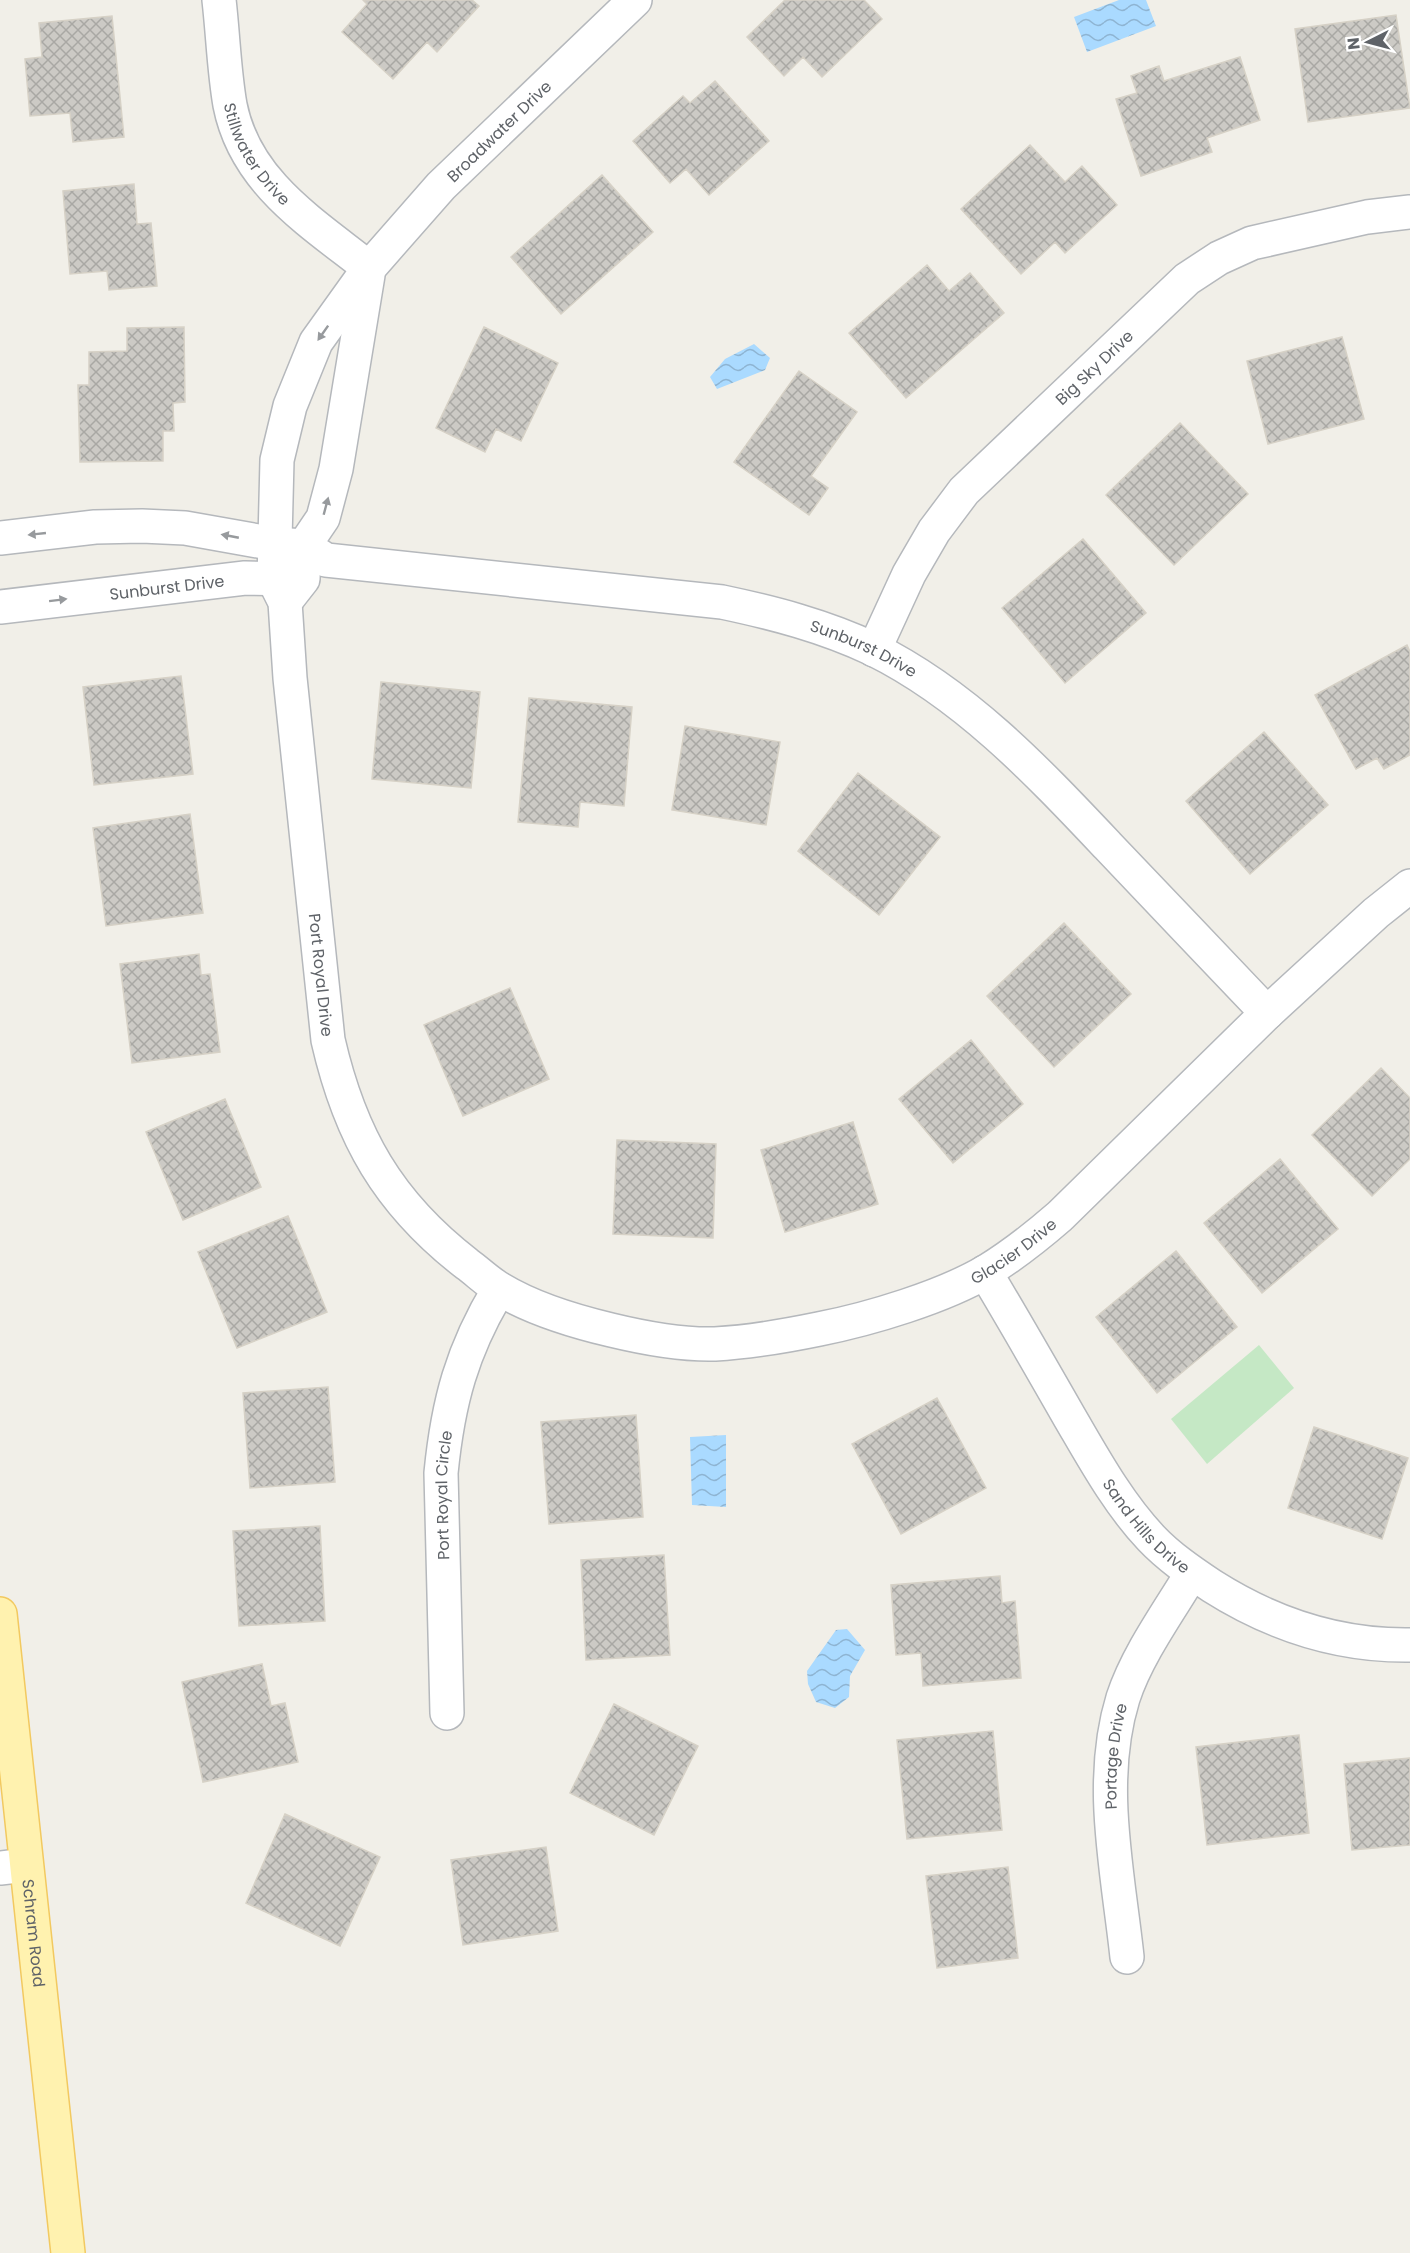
<svg xmlns="http://www.w3.org/2000/svg" width="1410" height="2253" font-family="Poppins,sans-serif">
	<style>
		.park { fill: #c5e8c5 }
		.water { fill: url(#water-waves) }
		.building { fill: url(#building-cross-hatch); stroke: #d6d1c6; stroke-width: 1.5 }
		.lines { fill: none; stroke-linecap: round; stroke-linejoin: round }
		.minor-casing { stroke: #b5b8bc; stroke-width: 36 }
		.major-casing { stroke: #f2c960; stroke-width: 36 }
		.minor { stroke: #fff; stroke-width: 33 }
		.major { stroke: #fff2af; stroke-width: 33 }
		.oneway { fill: #979a9d }
		.labels { text-anchor: middle; stroke-width: 4.5; stroke-linejoin: round; paint-order: stroke }
		.street-label { font-size: 16px; fill: #5f6368; stroke: #fff }
	</style>
	<defs>
		<pattern id="water-waves" width="16" height="10" patternUnits="userSpaceOnUse" patternTransform="scale(1.5)"><rect width="16" height="10" fill="#aadaff"/><path d="M0 5q4-4 8 0t8 0" fill="none" stroke="#8eb4d2"/></pattern>
		<pattern id="building-cross-hatch" width="8" height="8" patternUnits="userSpaceOnUse" patternTransform="scale(1.5)"><rect width="8" height="8" fill="#cccac5"/><path d="M0 0l8 8M0 8l8-8" fill="none" stroke="#a9a8a4"/></pattern>
	</defs>
	<rect width="100%" height="100%" fill="#f1efe8"/>
	<path class="park" d="M1259 1345 1294 1388 1207 1464 1171 1419Z"/>
	<path class="water" d="M1119 0H1146L1156 26 1087 52 1074 17Z
		M754 344 770 358 765 370 717 389 710 377 725 359Z
		M726 1435V1507L692 1505 690 1437Z
		M847 1629 865 1650 850 1676 849 1697 835 1708 816 1702 808 1684 807 1671 836 1630Z"/>
	<path class="building" d="M363 0H472L479 6 437 52 427 42 393 79 342 32 367 4Z
		M785 0H864L882 19 822 77 803 57 784 76 747 37Z
		M1396 15 1410 108 1308 122 1295 29Z
		M112 16 124 137 73 142 70 113 30 116 25 59 42 57 39 23Z
		M1240 57 1260 120 1207 138 1212 152 1141 176 1116 99 1137 93 1131 76 1159 66 1164 81Z
		M715 81 769 141 709 195 686 169 670 183 633 141 683 96 690 103Z
		M1030 145 1065 182 1082 166 1117 205 1065 253 1055 242 1021 274 961 209Z
		M602 175 653 232 561 314 511 257Z
		M134 184 137 224 151 223 157 286 109 290 107 271 70 274 63 191Z
		M927 265 949 291 970 273 1004 313 906 398 849 333Z
		M184 327 185 402 173 403 174 431H163V461L80 462 78 385H89V352L127 351V328Z
		M484 327 558 363 521 441 496 429 485 452 436 428Z
		M1342 337 1364 419 1268 444 1247 361Z
		M799 371 857 412 811 476 828 488 809 515 734 462Z
		M1180 423 1248 494 1174 565 1106 495Z
		M1083 539 1146 613 1065 683 1002 608Z
		M1407 645 1410 652V755L1384 769 1377 758 1356 769 1315 695Z
		M181 676 193 774 94 785 83 687Z
		M381 682 480 692 471 788 372 779Z
		M529 698 632 707 624 806 580 802 578 827 518 822Z
		M685 726 780 742 766 825 672 810Z
		M1264 732 1328 805 1250 874 1186 801Z
		M858 773 940 837 879 915 798 851Z
		M190 814 203 913 106 926 93 828Z
		M1064 923 1131 994 1054 1067 987 996Z
		M199 954 201 975 210 974 220 1052 132 1063 120 964Z
		M510 988 549 1079 463 1116 424 1025Z
		M971 1040 1023 1104 953 1163 899 1099Z
		M1381 1068 1410 1098V1159L1372 1196 1312 1135Z
		M225 1099 261 1187 183 1220 146 1132Z
		M853 1122 878 1204 785 1232 761 1150Z
		M617 1140 716 1144 713 1238 613 1234Z
		M1280 1159 1338 1229 1262 1293 1204 1223Z
		M288 1216 327 1312 237 1348 198 1252Z
		M1176 1251 1237 1327 1157 1393 1096 1317Z
		M328 1387 335 1482 250 1488 243 1393Z
		M937 1398 986 1488 901 1534 852 1444Z
		M636 1415 643 1517 549 1524 541 1422Z
		M1314 1427 1408 1458 1382 1539 1288 1508Z
		M320 1526 325 1621 239 1626 233 1531Z
		M664 1555 670 1655 586 1660 581 1560Z
		M1000 1576 1002 1603 1015 1601 1021 1678 923 1686 921 1653 896 1655 891 1585Z
		M262 1664 271 1706 285 1703 298 1762 203 1782 182 1682Z
		M614 1704 698 1746 654 1835 570 1793Z
		M993 1731 1002 1830 907 1839 897 1740Z
		M1299 1735 1309 1833 1207 1845 1196 1747Z
		M1410 1758V1845L1352 1850 1344 1764Z
		M285 1814 380 1857 340 1946 246 1903Z
		M546 1847 558 1931 463 1945 451 1860Z
		M1008 1867 1018 1958 937 1968 926 1876Z"/>
	<g class="lines">
		<g class="minor-casing">
			<g id="minor">
				<path id="s1" d="M219 0C223 34 224 71 230 105 245 182 311 222 369 268"/>
				<path id="s2" d="M635 0 441 186 369 268 316 342 290 406 277 460 274 580 285 602 290 678 328 1040C350 1136 388 1203 467 1264 478 1272 488 1282 500 1289 533 1309 573 1321 611 1330 644 1338 680 1345 715 1344 750 1342 785 1336 819 1329 870 1319 943 1297 987 1271 1013 1255 1037 1236 1060 1216L1267 1013 1376 913 1410 886"/>
				<path id="s3" d="M0 538 95 527 142 526 185 528 275 544 304 546 326 560 722 602C774 613 824 626 873 649 966 695 1038 772 1108 846 1161 902 1214 957 1267 1013"/>
				<path d="M285 602 303 579 304 546 323 518 336 469 368 275"/>
				<path id="s4" d="M0 607 245 578 295 579"/>
				<path id="s5" d="M874 650 909 574 934 531 964 491 1187 279 1219 258 1252 243 1367 217 1410 212"/>
				<path id="s6" d="M985 1272C1014 1320 1042 1369 1070 1418 1094 1459 1118 1503 1151 1538 1169 1557 1191 1572 1212 1586 1272 1624 1338 1646 1410 1645"/>
				<path id="s7" d="M447 1713 441 1473C448 1402 462 1350 499 1289"/>
				<path d="M0 1868 26 1865"/>
				<path id="s8" d="M1127 1957C1118 1872 1097 1782 1123 1698 1137 1655 1169 1611 1192 1573"/>
			</g>
		</g>
		<g class="major-casing">
			<g id="major">
				<path id="s9" d="M0 1614 68 2253"/>
			</g>
		</g>
		<use href="#minor" class="minor"/>
		<use href="#major" class="major"/>
	</g>
	<defs><path id="oneway-solid" d="M-6-.8H1V-3.2L6.5 0L1 3.2V.8H-6Z" transform="scale(1.5)"/></defs>
	<g class="oneway">
		<use href="#oneway-solid" transform="translate(323 333) rotate(125)"/>
		<use href="#oneway-solid" transform="translate(326 506) rotate(-75)"/>
		<use href="#oneway-solid" transform="translate(37 534) rotate(174)"/>
		<use href="#oneway-solid" transform="translate(230 536) rotate(-169)"/>
		<use href="#oneway-solid" transform="translate(58 600) rotate(-7)"/>
	</g>
	<g class="labels">
		<g class="street-label">
			<text transform="translate(499 131) rotate(-44)" y="6">Broadwater Drive</text>
			<text dy="6" stroke="none"><textPath href="#s1" startOffset="162">Stillwater Drive</textPath></text>
			<text dy="6" stroke="none"><textPath href="#s5" startOffset="363">Big Sky Drive</textPath></text>
			<text dy="6" stroke="none"><textPath href="#s4" startOffset="168">Sunburst Drive</textPath></text>
			<text dy="6" stroke="none"><textPath href="#s3" startOffset="880">Sunburst Drive</textPath></text>
			<text dy="6" stroke="none"><textPath href="#s2" startOffset="1113">Port Royal Drive</textPath></text>
			<text dy="6" stroke="none"><textPath href="#s2" startOffset="2030">Glacier Drive</textPath></text>
			<text dy="6" stroke="none"><textPath href="#s7" startOffset="218">Port Royal Circle</textPath></text>
			<text dy="6" stroke="none"><textPath href="#s6" startOffset="302">Sand Hills Drive</textPath></text>
			<text dy="6" stroke="none"><textPath href="#s8" startOffset="202">Portage Drive</textPath></text>
			<text dy="6" stroke="none"><textPath href="#s9" startOffset="321">Schram Road</textPath></text>
		</g>
	</g>
	<g transform="translate(1368 42) rotate(264)" stroke="#ffffff" stroke-width="4.5" paint-order="stroke">
	<path d="M0-4.5L10 22L0 15L-10 22Z" fill="#5f6368"/>
	<text y="-9" font-size="16" font-weight="bold" text-anchor="middle" fill="#5f6368">N</text>
	</g>
</svg>
